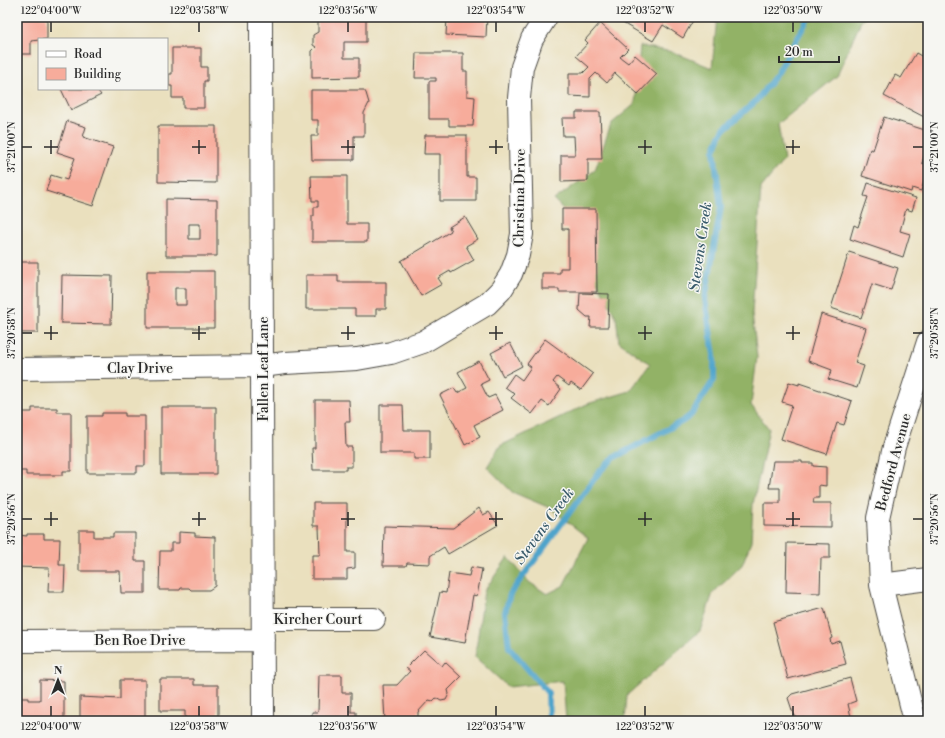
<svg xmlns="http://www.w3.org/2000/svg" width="945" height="738" font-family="'Libre Bodoni',serif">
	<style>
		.forest { fill: #92b266; stroke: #5e6e48 }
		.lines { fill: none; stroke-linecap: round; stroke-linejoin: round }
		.stream { stroke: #4fa4cb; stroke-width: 6 }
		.building { fill: #f7ac9b; fill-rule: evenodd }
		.minor-casing { stroke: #484641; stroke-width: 24 }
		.minor { stroke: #fff; stroke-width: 22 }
		.ticks { fill: none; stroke: #2b2b2b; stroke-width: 1.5 }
		.labels { text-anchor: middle; stroke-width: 3; stroke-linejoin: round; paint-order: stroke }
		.street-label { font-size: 14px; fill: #2b2b2b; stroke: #f6f6f2 }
		.water-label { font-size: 15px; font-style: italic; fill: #395b6b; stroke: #f6f6f2 }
		.neatline { fill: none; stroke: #2b2b2b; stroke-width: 1.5 }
		.ticks-label { font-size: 10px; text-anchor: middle; fill: #2b2b2b }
	</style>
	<rect width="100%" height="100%" fill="#f6f6f2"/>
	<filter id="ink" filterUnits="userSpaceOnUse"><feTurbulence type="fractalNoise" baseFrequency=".025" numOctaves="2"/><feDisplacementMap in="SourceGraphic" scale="8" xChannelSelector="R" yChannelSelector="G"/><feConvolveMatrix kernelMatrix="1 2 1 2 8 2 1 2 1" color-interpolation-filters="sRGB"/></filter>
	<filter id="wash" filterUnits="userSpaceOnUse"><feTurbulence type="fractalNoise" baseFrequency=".012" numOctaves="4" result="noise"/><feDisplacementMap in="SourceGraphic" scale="16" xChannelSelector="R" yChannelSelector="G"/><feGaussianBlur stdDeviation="0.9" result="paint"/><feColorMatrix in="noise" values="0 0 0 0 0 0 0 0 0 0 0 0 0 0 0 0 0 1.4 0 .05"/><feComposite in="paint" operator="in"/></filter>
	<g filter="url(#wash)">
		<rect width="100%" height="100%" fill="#eae0be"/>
		<path class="forest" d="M717 17H866L861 21 837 76 778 124 784 160 761 188 752 313 757 357 751 405 769 429 753 504 751 542 742 565 713 593 700 631 627 695 625 721H566L563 681 508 687 475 657 484 591 508 557 529 582 547 594 563 586 588 538 550 508 512 492 487 467 500 446 587 404 630 391 650 364 619 342 616 317 589 267 576 222 554 200 595 170 611 124 635 104 640 46 673 52 712 68Z"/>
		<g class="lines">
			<path class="stream" d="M549 721 548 693 509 647 505 612 510 594 600 471 615 457 683 421 691 415 714 380V355L705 299 721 207 714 151 720 136 724 129 755 102 777 74 809 17"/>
		</g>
		<g id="blocks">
			<path class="building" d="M17 17H47V39L31 41V54H17Z
				M318 17H366V42H344V58H359V77L312 78V51L316 47 313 45V35L318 32Z
				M447 17H487L486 37 446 35Z
				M617 17H695L683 38 663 25 653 41 616 19Z
				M600 23 628 49 620 57 628 63 635 55 657 74 638 94 615 73 607 83 596 73 590 79V97L569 96V73H583L589 67 576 56 588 43 585 40Z
				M172 48H201V67H207V81H204V108H183V98H172V86H169V74H172Z
				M416 53H463V71H467V96L475 97 473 126H449V119H429V81H436V78H415Z
				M916 53 928 60V119L884 96 895 75 901 78Z
				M61 89H101L98 91 101 95 71 110Z
				M311 90H364L366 93 369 103 364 113V136H354V160H312L311 136H318V120H311Z
				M576 112H600L602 159H588V181L561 182V155H575L574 136H563L562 118H576Z
				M884 117 928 131V143L922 163 928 165V169L921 191 912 188 911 192 862 176 870 149 873 150Z
				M67 121 86 127 83 137 113 147 93 206 46 191 51 175 67 180 75 158 57 152Z
				M158 126H216V183L158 182Z
				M425 135H467V177H476V201H440V154H424Z
				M311 176H347V224H367V242H312V216H314V207H318V201H312Z
				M868 183 916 198 912 211 906 209 900 231 910 234 903 257 850 239 854 225 858 227 868 197 864 196Z
				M166 199 217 200V256H166ZM189 224H200V239H189Z
				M562 209H596L597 292H559V289H542V273H560V268H568V229H562Z
				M465 217 478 239 466 246 474 260 451 273 450 271 438 278 442 284 421 296 401 261 451 231 449 227Z
				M849 252 898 268 891 290 872 284 861 318 831 308Z
				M17 262H38V333H17Z
				M147 271H214V328H147ZM175 288H186V305H175Z
				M62 275 112 276 111 324 61 323Z
				M306 275H338V282H386V309H376V316H355V309H306Z
				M580 293 609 294 608 327H590L591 317H587L579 310Z
				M821 314 866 328 855 363 864 366 857 388 828 379 832 370 808 361Z
				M545 339 593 374 581 390 571 383 569 386 557 377 553 382 561 389 549 406 542 401 532 414 511 398 515 394 505 387 514 374 522 380 531 367 527 364Z
				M510 343 522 366 503 376 491 353Z
				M479 361 489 380 481 384 488 398 495 395 503 410 474 425 480 437 465 445 440 395 454 388 457 393 467 388 458 372Z
				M789 382 799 385V383L852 401 844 425 837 423 827 454 781 439 792 405 782 402Z
				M315 400H349L350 422H345L346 447H352V467H346V470H313L312 448H315Z
				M380 405H403L404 430H430V459H414V453H380Z
				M161 407H216V474H161Z
				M32 408H57V412H71V471H63V475H26V471H17V412H32Z
				M102 413H125V416H145V466H137V473H87V416H102Z
				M773 461H802V463H813V466L826 467V486L819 485V498H814L813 503H831V527L764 526V503H780V488H769Z
				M313 503H347V552H355V568L347 569V579H312V555H320L319 526H313Z
				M479 508 483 515 489 512 498 525 448 554 444 547 430 556V564L407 563 406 566H383L384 526 453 528Z
				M79 530H94V537H113V533H135V561H145V593H121L120 571H79Z
				M179 532 195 533V536L215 537V586L209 590H191L189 588H181L180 590H159L160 551H171V543H179Z
				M27 534H44V539H60L59 565H65L64 592H48L49 568 17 567V535L27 536Z
				M787 543 830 544V558H821L820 593 786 592Z
				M471 567 482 569 477 596 473 595 465 643 430 637 440 592 446 593 449 573 469 576Z
				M824 608 832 638 830 639 831 644 840 641 846 664 788 679 773 622Z
				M424 650 442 666 445 662 461 677 448 690 449 694 446 700 441 701 436 698 433 701 429 700 418 712V721H385L383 685H397L410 671 406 668Z
				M319 675H342V693H351V712H356V721H312V712H318Z
				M850 678 856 701 848 704 852 721H805L804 718 798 719 794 716 788 698 792 694Z
				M160 679H194V685H218V721L185 720V711H160Z
				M40 680 64 681V721H17V698H28V700H40Z
				M120 680H145V721H80V697L120 699Z"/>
		</g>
	</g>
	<g filter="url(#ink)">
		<use href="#blocks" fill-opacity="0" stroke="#484641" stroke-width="1"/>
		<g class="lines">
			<g class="minor-casing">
				<path id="minor" d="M261 17 263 721
					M17 369 262 366 285 363 357 359 391 353 423 342 487 304 501 290 511 274 518 255 522 234 519 98 522 67 532 39 546 17
					M881 585 928 579
					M263 619H374
					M17 641 263 640
					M915 721 881 585 878 518 894 447 928 342"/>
			</g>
			<use href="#minor" class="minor"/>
		</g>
	</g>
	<path class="ticks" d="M51 22V32M199 22V32M348 22V32M496 22V32M645 22V32M793 22V32M51 140V154M199 140V154M348 140V154M496 140V154M645 140V154M793 140V154M22 147H32M44 147H58M192 147H206M341 147H355M489 147H503M638 147H652M786 147H800M913 147H923M51 326V340M199 326V340M348 326V340M496 326V340M645 326V340M793 326V340M22 333H32M44 333H58M192 333H206M341 333H355M489 333H503M638 333H652M786 333H800M913 333H923M51 512V526M199 512V526M348 512V526M496 512V526M645 512V526M793 512V526M22 519H32M44 519H58M192 519H206M341 519H355M489 519H503M638 519H652M786 519H800M913 519H923M51 706V716M199 706V716M348 706V716M496 706V716M645 706V716M793 706V716"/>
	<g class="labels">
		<g class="street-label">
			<text transform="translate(519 198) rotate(-89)" y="5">Christina Drive</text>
			<text x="140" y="373">Clay Drive</text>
			<text transform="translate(263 369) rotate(-90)" y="5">Fallen Leaf Lane</text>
			<text transform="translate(893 462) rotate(-75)" y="5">Bedford Avenue</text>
			<text x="318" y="624">Kircher Court</text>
			<text x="140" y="645">Ben Roe Drive</text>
		</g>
		<g class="water-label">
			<text transform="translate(700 247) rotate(-82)" y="5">Stevens Creek</text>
			<text transform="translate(544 526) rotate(-54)" y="5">Stevens Creek</text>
		</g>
	</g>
	<rect width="945" height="738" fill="none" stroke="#f6f6f2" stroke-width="44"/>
	<rect x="38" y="38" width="130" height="52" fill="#f6f6f2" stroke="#a5a5a2"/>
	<rect x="46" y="51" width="20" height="6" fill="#ffffff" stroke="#a5a5a2"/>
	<text x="74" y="58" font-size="12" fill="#2b2b2b">Road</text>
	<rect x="46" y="68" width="20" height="12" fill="#f7ac9b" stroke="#a5a5a2"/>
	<text x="74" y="78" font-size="12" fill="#2b2b2b">Building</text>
	<g transform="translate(58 680)" stroke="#f6f6f2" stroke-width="3" paint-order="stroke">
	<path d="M0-3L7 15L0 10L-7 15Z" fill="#2b2b2b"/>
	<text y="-6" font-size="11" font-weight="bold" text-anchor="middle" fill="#2b2b2b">N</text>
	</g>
	<path d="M779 56v6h60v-6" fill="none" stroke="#2b2b2b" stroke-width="2"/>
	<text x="785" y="56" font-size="12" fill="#2b2b2b" stroke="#f6f6f2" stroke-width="3" paint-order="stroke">20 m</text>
	<rect x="22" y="22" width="901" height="694" class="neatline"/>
	<g class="ticks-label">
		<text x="51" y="14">122°04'00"W</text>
		<text x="199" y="14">122°03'58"W</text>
		<text x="348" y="14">122°03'56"W</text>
		<text x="496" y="14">122°03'54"W</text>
		<text x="645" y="14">122°03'52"W</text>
		<text x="793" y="14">122°03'50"W</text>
		<text transform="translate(11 147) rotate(-90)" y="4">37°21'00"N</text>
		<text transform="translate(934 147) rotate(-90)" y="4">37°21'00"N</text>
		<text transform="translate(11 333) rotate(-90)" y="4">37°20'58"N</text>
		<text transform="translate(934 333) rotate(-90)" y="4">37°20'58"N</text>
		<text transform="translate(11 519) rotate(-90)" y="4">37°20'56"N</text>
		<text transform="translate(934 519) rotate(-90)" y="4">37°20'56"N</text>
		<text x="51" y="730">122°04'00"W</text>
		<text x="199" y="730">122°03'58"W</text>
		<text x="348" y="730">122°03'56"W</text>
		<text x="496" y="730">122°03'54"W</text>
		<text x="645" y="730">122°03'52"W</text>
		<text x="793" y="730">122°03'50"W</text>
	</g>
</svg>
